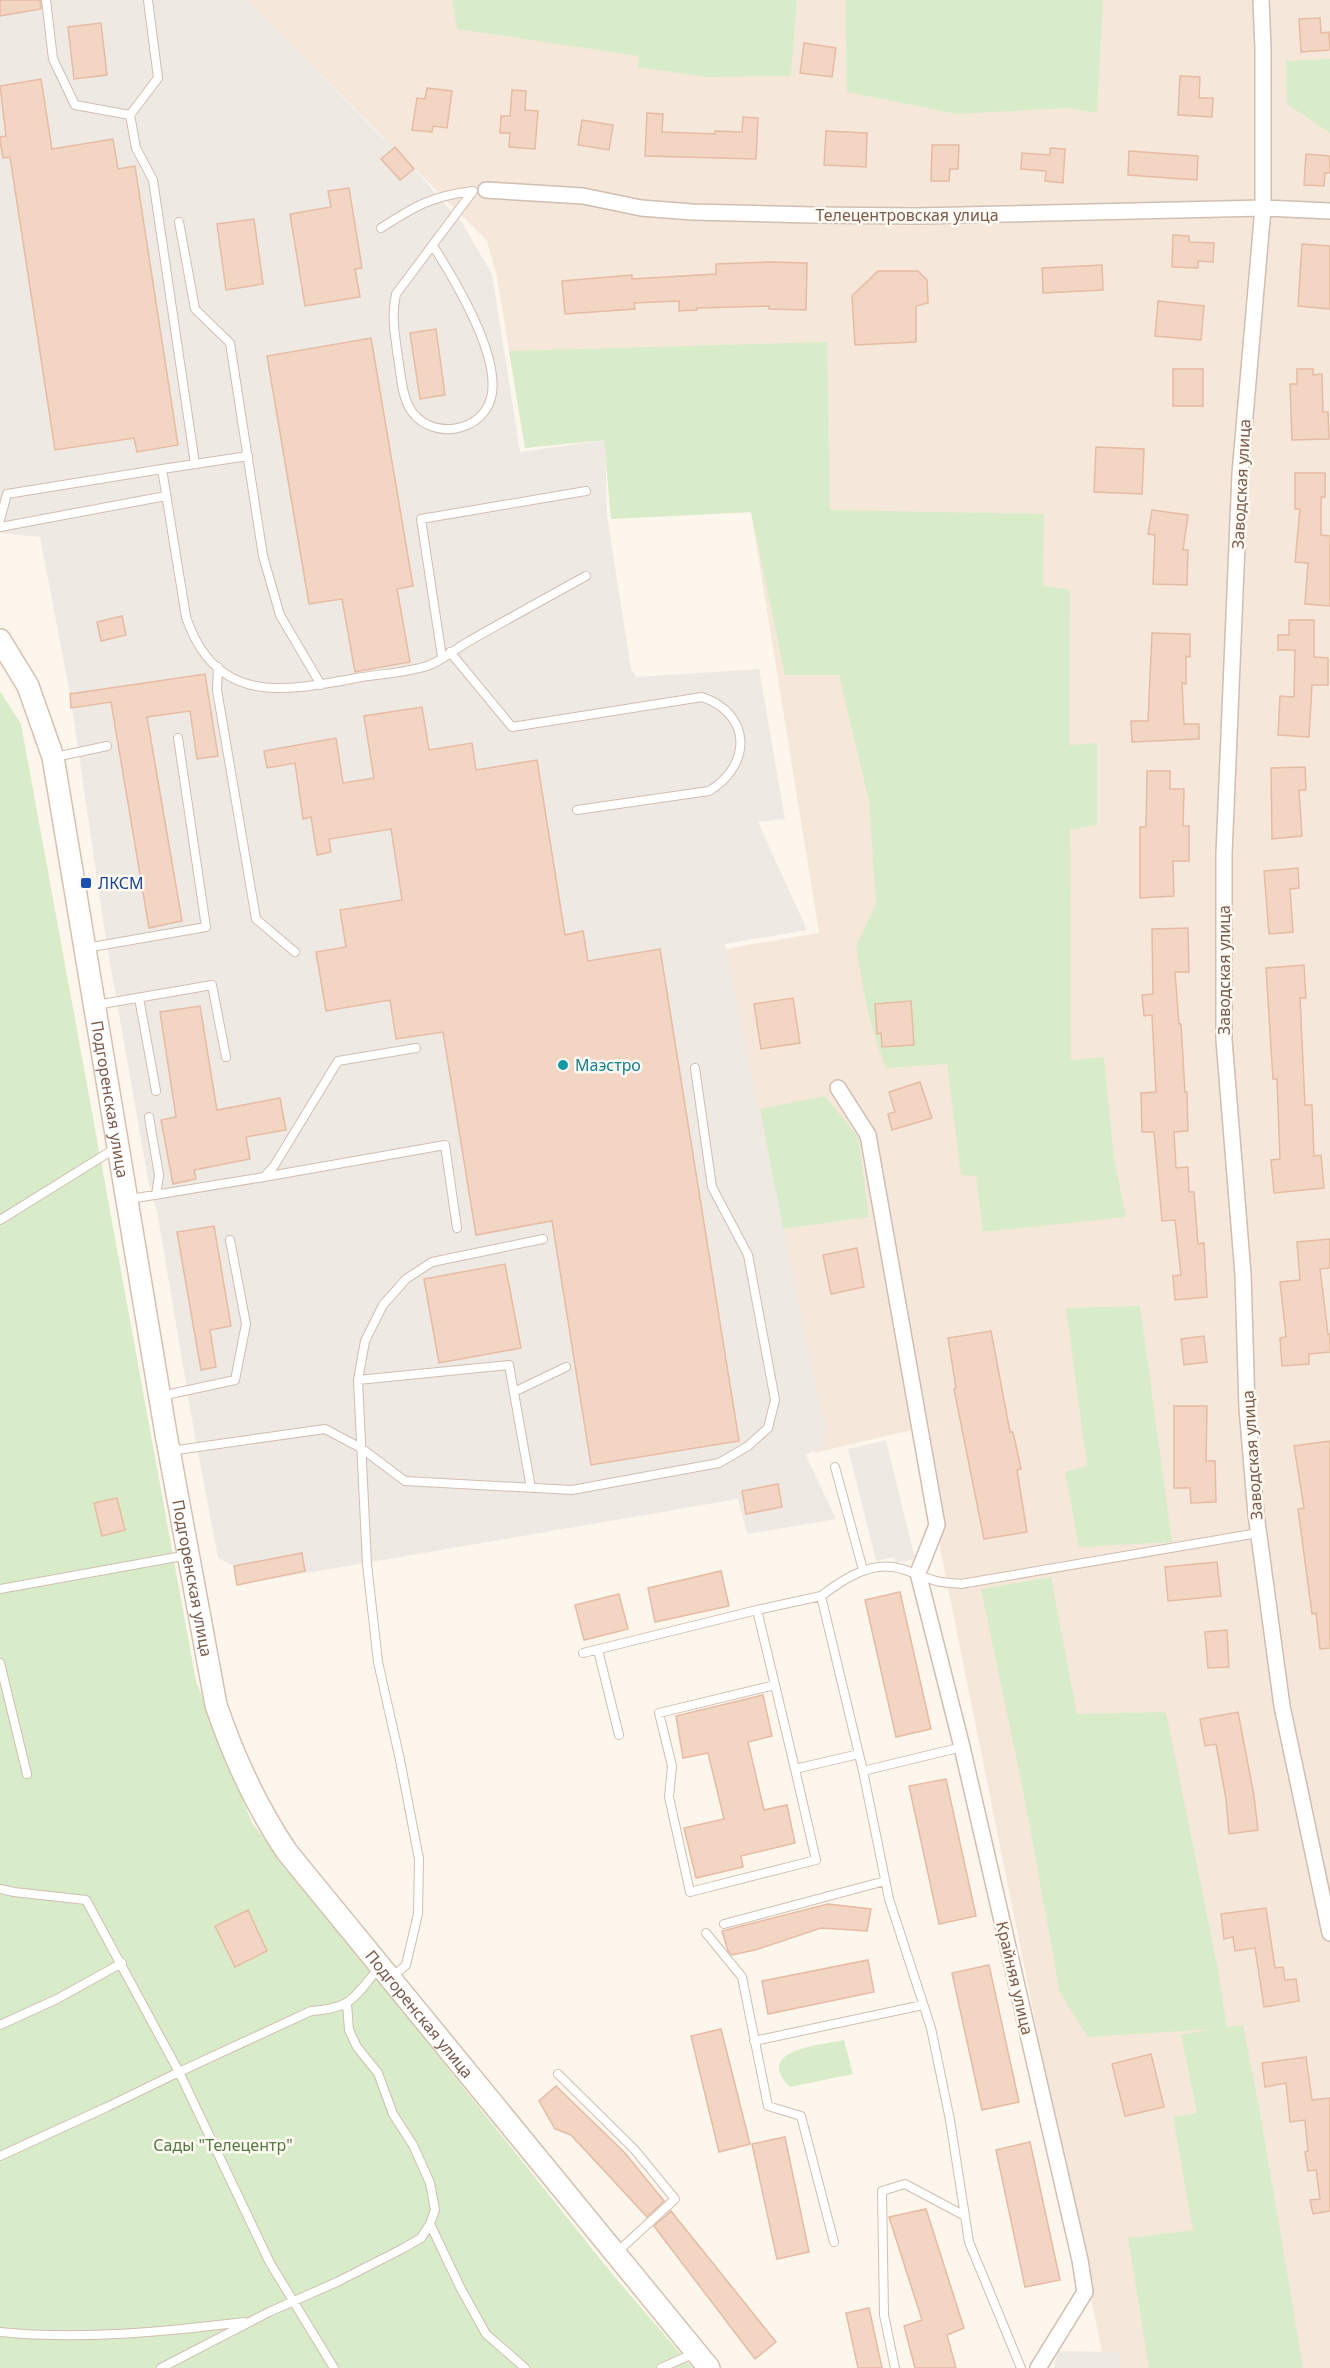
<svg xmlns="http://www.w3.org/2000/svg" width="1330" height="2368" font-family="'Noto Sans',sans-serif">
	<style>
		.residential { fill: #f5e8da }
		.industrial { fill: #efe9e4 }
		.green { fill: #d8ecc9 }
		.building { fill: #f3d5c3; stroke: #e6bba3; stroke-width: 1.5 }
		.lines { fill: none; stroke-linecap: round; stroke-linejoin: round }
		.lane-casing { stroke: #d1beb0; stroke-width: 10 }
		.street-casing { stroke: #d1beb0; stroke-width: 18 }
		.secondary-casing { stroke: #d6c0b0; stroke-width: 24 }
		.lane { stroke: #fff; stroke-width: 8 }
		.street { stroke: #fff; stroke-width: 15 }
		.secondary { stroke: #fff; stroke-width: 21 }
		.transit-dot { fill: #1a4fb4; stroke: #fffaf3; stroke-width: 2 }
		.culture-dot { fill: #0f9aa8; stroke: #fffaf3; stroke-width: 2 }
		.labels { text-anchor: middle; stroke-width: 5; stroke-linejoin: round; paint-order: stroke }
		.street-label { font-size: 16px; fill: #7a5c4d; stroke: #fffaf3 }
		.transit-label { font-size: 16px; fill: #164399; stroke: #fffaf3; text-anchor: start }
		.culture-label { font-size: 16px; fill: #0d838f; stroke: #fffaf3; text-anchor: start }
		.park-label { font-size: 16px; fill: #537a41; stroke: #fffaf3 }
	</style>
	<rect width="100%" height="100%" fill="#fdf6ec"/>
	<path class="residential" d="M246 0H1330V2368H1105L916 1429 814 1453 725 949 819 933 751 512 611 519 604 440 525 448 497 277 487 241Z"/>
	<path class="industrial" d="M0 0H246L383 138 395 147 462 223 492 274 520 452 605 440 607 515 631 669 636 677 759 669 785 819 758 822 807 930 725 944 819 1399 826 1423 823 1447 806 1455 836 1519 747 1534 738 1499 237 1585 233 1566 218 1558 195 1437 157 1211 149 1185 105 934 70 694 40 537 0 533Z
		M886 1440 915 1559 896 1563 894 1557 876 1561 848 1449Z
		M1058 2351 1119 2352 1120 2368H1054Z"/>
	<path class="green" d="M452 0H797L791 76 707 77 637 67 639 56 457 29Z
		M845 0H1103L1097 113 1068 108 957 114 847 92Z
		M1330 59V133L1287 104 1286 61Z
		M827 342 830 510 1044 514 1043 586 1070 590 1069 745 1097 743V825L1070 830 1071 1060 1104 1057 1114 1158 1126 1217 983 1232 976 1176 961 1175 947 1064 886 1068 877 1044 866 1004 856 946 876 904 869 801 839 675H785L751 512 611 519 604 440 525 448 509 351Z
		M0 691 21 724 196 1681 252 1823 613 2275 693 2368H0Z
		M825 1096 858 1137 869 1217 783 1229 760 1109Z
		M1140 1306 1172 1542 1079 1547 1065 1472 1087 1466 1066 1308Z
		M1051 1577 1077 1714 1166 1712 1217 1964 1227 2027 1243 2025 1259 2106 1303 2368H1149L1128 2238 1193 2230 1173 2117 1197 2113 1181 2035 1214 2029 1088 2037 1060 1993 1024 1795 981 1589Z
		M844 2040 853 2074 790 2087C752 2050 821 2045 844 2040Z"/>
	<path class="building" d="M0 0H40L41 9 0 16Z
		M1320 18 1321 33 1329 32 1330 50 1301 52 1299 19Z
		M101 23 107 75 74 79 68 27Z
		M804 43 836 48 832 77 800 73Z
		M1180 76 1200 77 1199 98H1213L1212 117 1178 115Z
		M41 79 52 149 113 139 118 169 135 166 178 445 137 452 134 438 55 450 10 157 3 158 0 141V137L6 136 0 86Z
		M427 88 452 91 447 128 433 126 432 132 412 130 417 98 425 99Z
		M512 90 526 91 525 110 538 111 535 149 509 147 510 133H500L501 116H510Z
		M647 113 663 114 662 132 715 134V131L742 132 743 117 758 118 756 159 645 156Z
		M582 120 613 125 609 150 578 145Z
		M826 131 867 133 866 167 824 165Z
		M932 145H959L958 169H950L949 181H931Z
		M395 147 414 169 400 180 381 159Z
		M1050 148 1065 149 1063 183 1045 181 1046 171 1021 169 1022 153 1050 155Z
		M1129 151 1198 156 1197 180 1128 175Z
		M1306 154 1330 156V173H1325L1324 186 1304 185Z
		M349 188 362 268 355 269 360 297 305 306 290 214 331 207 328 191Z
		M254 219 263 284 226 290 217 224Z
		M1173 235 1189 236V242L1214 243 1213 262 1198 261V268L1172 267Z
		M1302 244 1330 246V309L1298 306Z
		M770 262 807 263 806 310 769 309V306L697 308V310L679 311V301L634 303 635 309 565 314 562 281 632 275V279L716 274V264Z
		M1102 265 1103 290 1043 293 1042 268Z
		M878 271H918L927 280 928 303 916 306V342L855 345 852 296Z
		M1158 301 1204 306 1201 340 1155 336Z
		M436 329 445 395 420 399 410 333Z
		M371 338 413 586 397 589 410 662 355 672 342 599 309 604 267 356Z
		M1173 369H1203V406H1173Z
		M1297 369H1313V375L1322 374 1323 412H1328L1329 439 1292 440 1290 384H1297Z
		M1096 447 1144 449 1142 494 1094 492Z
		M1295 473H1325V497H1321V535L1330 536V606L1305 604 1308 563 1295 562 1300 509H1295Z
		M1152 510 1188 515 1183 550H1188L1187 585 1153 584 1155 535 1148 534Z
		M122 616 126 635 101 641 97 622Z
		M1289 620H1314V657L1328 658V685H1312L1309 737 1278 735 1280 696 1294 697 1295 650H1278V635H1289Z
		M1152 633 1190 634V657L1186 656V684L1182 683 1184 724H1199V739L1132 742 1131 721H1148Z
		M205 674 218 756 197 759 190 711 147 717 182 921 149 928 111 702 71 708 70 694Z
		M422 707 429 750 472 743 476 770 537 760 565 935 583 931 588 961 660 949 739 1441 591 1465 552 1221 476 1235 443 1032 396 1039 390 1000 326 1011 316 952 346 947 340 910 402 900 391 829 329 839 331 852 317 855 311 817 303 819 295 763 267 768 264 751 336 738 343 783 374 778 364 716Z
		M1305 767 1306 790H1299L1302 836 1272 839 1271 768Z
		M1147 771H1170V789H1184L1183 826H1189V861H1173L1174 896 1140 898V827H1146Z
		M1298 868 1299 888 1290 889 1293 932 1269 934 1264 871Z
		M1188 928 1189 972H1175L1179 1024H1181L1185 1092H1187L1188 1131 1174 1132 1176 1168 1188 1167 1189 1192H1194L1198 1244 1204 1243 1207 1297 1175 1300 1173 1276 1181 1275 1175 1220 1162 1221 1154 1132H1142L1141 1093 1156 1092 1152 1015 1144 1016 1142 995 1153 994 1152 929Z
		M1304 965 1306 998H1300L1305 1105H1312L1314 1156 1321 1155 1324 1188 1274 1193 1271 1160 1280 1159 1277 1079H1273L1266 968Z
		M793 998 800 1043 761 1049 754 1004Z
		M911 1001 914 1045 882 1047 881 1033 877 1034 875 1004Z
		M200 1006 217 1110 280 1098 286 1130 246 1137 250 1159 194 1170 196 1179 173 1184 161 1120 176 1117 160 1012Z
		M920 1082 932 1118 892 1130 888 1114 895 1112 889 1092Z
		M214 1226 231 1326 210 1330 216 1367 201 1370 177 1232Z
		M1330 1239V1268L1320 1269 1328 1334H1330V1352L1309 1354V1364L1282 1366 1280 1338 1286 1337 1280 1282 1300 1280 1297 1242Z
		M857 1248 864 1287 831 1294 823 1255Z
		M505 1264 521 1348 439 1363 424 1279Z
		M991 1331 1010 1432H1013L1021 1469 1017 1470 1027 1532 984 1539 954 1389 956 1388 948 1338Z
		M1204 1336 1207 1362 1184 1365 1181 1339Z
		M1174 1406H1207L1206 1461H1215L1216 1502 1191 1503 1190 1488H1174Z
		M1330 1441V1648L1320 1649 1316 1613 1312 1614 1298 1509 1304 1508 1294 1446Z
		M778 1484 782 1507 746 1514 742 1491Z
		M117 1498 125 1530 102 1536 94 1503Z
		M302 1553 305 1571 237 1585 234 1566Z
		M1217 1562 1221 1596 1168 1601 1165 1567Z
		M721 1571 729 1606 655 1622 648 1588Z
		M900 1592 931 1729 896 1737 865 1600Z
		M619 1594 628 1629 584 1640 575 1605Z
		M1227 1630 1229 1667 1208 1668 1205 1632Z
		M763 1695 772 1736 748 1742 764 1810 787 1805 795 1843 741 1856 743 1867 696 1878 684 1828 724 1819 708 1753 683 1758 676 1716Z
		M1238 1712 1254 1796 1258 1830 1229 1834 1226 1799 1216 1744 1205 1746 1200 1719Z
		M946 1779 976 1916 939 1924 909 1786Z
		M828 1904 871 1909 867 1931 821 1928 755 1950 732 1955 728 1951 722 1931Z
		M1266 1908 1275 1968 1283 1967 1285 1980 1296 1979 1299 2001 1264 2007 1255 1948 1235 1951 1233 1937 1224 1939 1221 1914Z
		M248 1910 267 1951 235 1967 215 1926Z
		M868 1960 874 1992 768 2014 762 1981Z
		M989 1965 1019 2102 982 2110 952 1973Z
		M721 2029 750 2144 719 2152 691 2036Z
		M1151 2054 1164 2107 1125 2116 1112 2064Z
		M1306 2057 1312 2100 1330 2098V2211L1313 2214 1310 2200 1320 2199 1316 2170 1308 2171 1305 2152 1308 2151 1305 2120 1290 2122 1286 2083 1265 2087 1262 2063Z
		M556 2086 625 2153 664 2201 647 2217 571 2135 555 2129 539 2101Z
		M785 2137 809 2252 777 2259 752 2144Z
		M1030 2142 1060 2280 1025 2287 996 2150Z
		M926 2209 964 2328 947 2335 956 2368H915L904 2326 922 2320 889 2217Z
		M671 2211 776 2342 755 2359 654 2226Z
		M869 2308 882 2368H858L846 2313Z"/>
	<g class="lines">
		<g class="lane-casing">
			<path id="lane" d="M46 0 53 59 75 105 130 115 136 148 153 180 195 464
				M130 115 158 78 148 0
				M179 222 195 309 230 343 263 556 280 615 321 685
				M381 228C415 206 432 196 473 191
				M433 246C455 280 498 352 492 393 486 434 428 442 409 407 401 392 401 373 398 358 395 334 391 318 396 294L473 191
				M162 469 248 456
				M0 520 7 494 162 469 186 617C216 705 282 692 356 678 379 674 405 673 427 666 440 662 454 650 466 643 506 620 546 598 586 576
				M0 527 166 496
				M450 652 512 727 702 697C752 714 752 765 709 791L577 810
				M442 657 421 519 586 491
				M218 667 217 690 256 919 295 952
				M55 757 107 746
				M86 948 206 927 178 738
				M139 998 156 1091
				M96 1005 212 985 226 1057
				M149 1117 159 1175 156 1195
				M264 1177 445 1145 457 1228
				M130 1199 264 1177 274 1166 338 1061 416 1048
				M0 1220 116 1148
				M358 1380 509 1365 531 1488
				M514 1392 566 1367
				M161 1396 235 1380 246 1324 230 1240
				M170 1451 325 1429 361 1448 405 1481 572 1490 719 1463 748 1446 768 1428 775 1400 748 1255 712 1187 695 1068
				M835 1467 863 1570
				M0 1589 188 1555
				M598 1650 619 1735
				M583 1653 757 1610
				M0 1663 27 1774
				M775 1685 757 1610 821 1596
				M962 1747 863 1771 889 1899 931 2028 950 2120 969 2242 1021 2368
				M795 1769 775 1685 659 1713 672 1766 669 1797 690 1892 816 1860 795 1769 859 1754
				M863 1771 821 1596C841 1581 867 1563 893 1567 907 1569 919 1576 933 1580 941 1583 952 1583 961 1584L1258 1533
				M0 1889 14 1892 86 1900 179 2072 311 2011C353 2008 353 1998 379 1968
				M724 1924 885 1881
				M706 1933 742 1977 768 2106 801 2116 834 2242
				M392 1977 406 1965 418 1914 419 1859 400 1760 378 1662 367 1564 358 1380 365 1341 383 1305 406 1279 432 1262 543 1239
				M0 2025 57 1999 122 1963
				M754 2041 923 2005
				M558 2074 634 2149 675 2199 616 2253
				M0 2156 107 2107 179 2072 270 2263 334 2368
				M430 2224 460 2287 486 2334 525 2368
				M0 2332C80 2340 164 2332 244 2322
				M161 2368 269 2312 337 2282 402 2249 421 2238 430 2224 435 2210 430 2183 413 2145 393 2114 378 2073 357 2047 349 2030 347 2004
				M661 2368 695 2353
				M895 2368 884 2315 882 2191 905 2184 965 2216"/>
		</g>
		<g class="street-casing">
			<path id="street" d="M1261 0 1263 49V208L1240 474 1224 854V1040L1243 1274 1247 1408 1256 1514 1282 1706 1330 1933
				M486 190 583 196 641 208 692 212 812 215 917 216 1263 208 1330 211
				M838 1088 868 1135 937 1525 918 1573 962 1747 1080 2260 1085 2292 1038 2368"/>
		</g>
		<g class="secondary-casing">
			<g id="secondary">
				<path id="s1" d="M0 640 28 686 53 757 166 1434 216 1705C234 1758 256 1806 287 1852L709 2368"/>
			</g>
		</g>
		<use href="#lane" class="lane"/>
		<use href="#street" class="street"/>
		<use href="#secondary" class="secondary"/>
	</g>
	<rect class="transit-dot" x="80" y="877" width="12" height="12" rx="3"/>
	<circle class="culture-dot" cx="563" cy="1065" r="6"/>
	<g class="labels">
		<g class="street-label">
			<text x="907" y="221">Телецентровская улица</text>
			<text transform="translate(1241 484) rotate(-87)" y="6">Заводская улица</text>
			<text transform="translate(1224 970) rotate(-90)" y="6">Заводская улица</text>
			<text dy="6" stroke="none"><textPath href="#s1" startOffset="476">Подгоренская улица</textPath></text>
			<text transform="translate(1252 1455) rotate(-94)" y="6">Заводская улица</text>
			<text dy="6" stroke="none"><textPath href="#s1" startOffset="962">Подгоренская улица</textPath></text>
			<text transform="translate(1015 1978) rotate(77)" y="6">Крайняя улица</text>
			<text dy="6" stroke="none"><textPath href="#s1" startOffset="1464">Подгоренская улица</textPath></text>
		</g>
		<g class="transit-label">
			<text x="98" y="889">ЛКСМ</text>
		</g>
		<g class="culture-label">
			<text x="575" y="1071">Маэстро</text>
		</g>
		<g class="park-label">
			<text x="223" y="2151">Сады "Телецентр"</text>
		</g>
	</g>
</svg>
